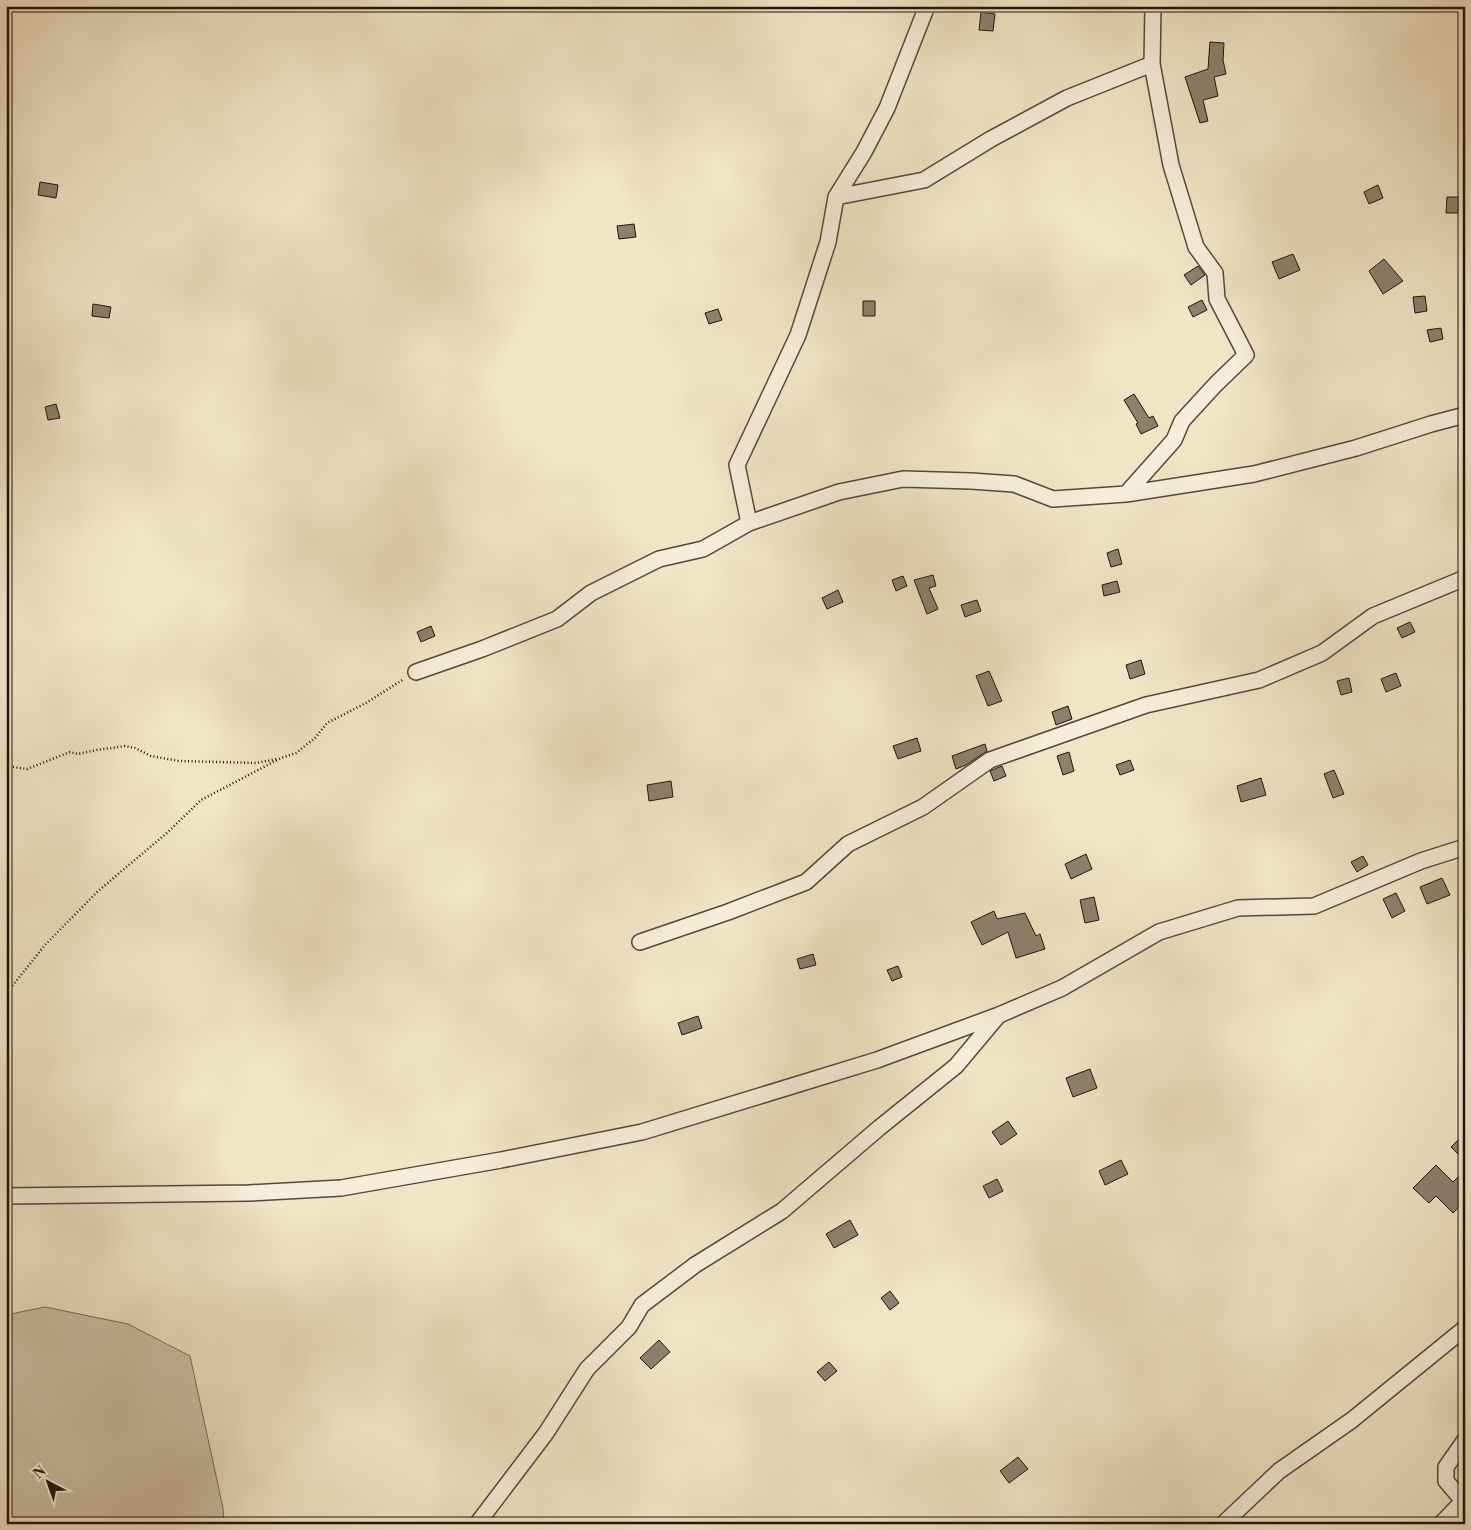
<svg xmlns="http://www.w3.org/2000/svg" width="1471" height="1530" font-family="'Libre Bodoni',serif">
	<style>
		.green { fill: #cdc1a7; stroke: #766a5a }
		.building { fill: #8d816e; stroke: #20140e }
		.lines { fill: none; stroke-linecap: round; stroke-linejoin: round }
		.street-casing { stroke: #54483c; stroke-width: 18 }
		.path { stroke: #20140e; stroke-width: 2.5; stroke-dasharray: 1 2.5; stroke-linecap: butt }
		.street { stroke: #f6eeda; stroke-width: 15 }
	</style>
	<rect width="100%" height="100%" fill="#f1e5c6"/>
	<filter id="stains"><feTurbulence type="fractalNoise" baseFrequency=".004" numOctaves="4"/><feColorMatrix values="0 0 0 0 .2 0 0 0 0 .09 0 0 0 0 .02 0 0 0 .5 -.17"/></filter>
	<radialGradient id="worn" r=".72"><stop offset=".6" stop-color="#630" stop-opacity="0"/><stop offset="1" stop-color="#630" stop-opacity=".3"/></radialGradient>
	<path class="green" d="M45 1307 128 1324 190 1356 223 1508 224 1524H6V1315Z"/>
	<path class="building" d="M981 12 995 14 993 31 979 30Z
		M1210 42 1224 43 1223 60 1226 74 1214 77 1218 96 1203 100 1208 121 1200 123 1185 77 1208 69Z
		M40 182 58 185 56 198 38 195Z
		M1378 185 1383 198 1369 204 1364 192Z
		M1447 197H1459V213H1446Z
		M634 224 636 237 619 239 617 226Z
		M1293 254 1300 270 1279 279 1272 262Z
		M1384 259 1403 281 1383 294 1369 271Z
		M1198 266 1205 275 1191 285 1184 275Z
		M1425 296 1427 311 1415 313 1413 297Z
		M1202 300 1207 310 1193 317 1188 307Z
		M863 301H875V316H863Z
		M93 304 111 307 109 318 92 316Z
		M718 309 722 320 709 324 705 313Z
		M1441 328 1443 339 1430 342 1427 330Z
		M1134 394 1149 418 1153 416 1158 426 1141 434 1136 424 1138 423 1124 400Z
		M56 404 60 418 48 420 45 407Z
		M1118 549 1122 564 1111 567 1107 553Z
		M933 575 936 586 929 588 938 609 927 614 914 580Z
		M903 576 907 586 896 591 892 580Z
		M1117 581 1120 592 1104 596 1102 585Z
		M838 590 843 602 827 609 822 598Z
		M977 600 981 611 965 617 961 605Z
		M1410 622 1415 632 1402 638 1397 628Z
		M431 626 435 636 421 642 417 632Z
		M1141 660 1145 674 1130 679 1126 665Z
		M989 671 1002 701 988 706 976 676Z
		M1396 673 1401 686 1386 692 1381 679Z
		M1349 678 1352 692 1341 695 1337 681Z
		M1068 706 1072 719 1056 725 1052 712Z
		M917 738 921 751 898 759 893 746Z
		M985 744 987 751 966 765 956 769 952 756Z
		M1069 752 1074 771 1063 775 1057 756Z
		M1130 760 1134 770 1120 775 1116 765Z
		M1002 766 1006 776 994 781 990 771Z
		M1334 770 1344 794 1333 798 1324 774Z
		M1261 778 1266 795 1241 802 1237 786Z
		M671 781 673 797 649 801 647 785Z
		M1086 854 1092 869 1071 879 1065 864Z
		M1363 856 1368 865 1357 872 1351 862Z
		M1442 878 1450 895 1427 904 1420 887Z
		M1396 893 1405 911 1392 918 1383 899Z
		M1094 897 1099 920 1085 923 1080 900Z
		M994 911 997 919 1025 913 1036 936 1040 934 1045 949 1016 958 1008 932 982 945 971 922Z
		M813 954 816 965 800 969 797 959Z
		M898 966 902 977 892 981 887 970Z
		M698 1016 702 1028 682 1035 678 1023Z
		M1090 1069 1097 1088 1073 1097 1066 1078Z
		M1008 1121 1017 1134 1001 1145 992 1132Z
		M1465 1133V1161L1451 1147Z
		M1121 1160 1128 1174 1105 1185 1099 1171Z
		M1436 1165 1453 1182 1465 1170V1201L1453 1213 1436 1196 1429 1203 1413 1188Z
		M997 1179 1003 1191 989 1198 983 1186Z
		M850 1220 858 1235 834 1248 826 1234Z
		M890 1291 899 1303 890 1310 881 1298Z
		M659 1340 670 1352 651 1369 640 1358Z
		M829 1362 837 1371 825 1381 817 1372Z
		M1018 1457 1028 1469 1009 1483 1000 1471Z"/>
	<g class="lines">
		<g class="street-casing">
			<path id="street" d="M836 197 924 180 991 139 1067 98 1152 64
				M1126 494 1174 440 1182 421 1216 384 1246 355 1217 299 1215 273 1196 247 1171 165 1152 64 1153 6
				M749 523 737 465 798 335 828 242 836 197 864 152 887 108 927 6
				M416 672 482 649 557 619 591 593 659 559 703 549 749 523 839 492 903 479 971 481 1014 484 1053 499 1126 494 1254 474 1356 448 1431 424 1465 415
				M640 942 728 912 806 882 848 844 923 807 990 760 1146 705 1259 680 1322 653 1373 616 1465 578
				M6 1196 249 1193 341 1188 501 1160 642 1132 877 1060 999 1015 1062 988 1159 932 1238 908 1314 906 1421 861 1465 847
				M477 1524 546 1433 587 1369 629 1327 642 1305 695 1265 782 1211 879 1128 956 1066 998 1016
				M1223 1524 1279 1471 1352 1420 1465 1328
				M1441 1524 1463 1501 1446 1481V1467L1465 1440"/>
		</g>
		<path class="path" d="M6 766 27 769 70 752 78 754 97 750 125 746 135 748 151 756 179 761 256 763 277 759
			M6 994 45 945 97 892 168 832 201 800 281 758 296 753 315 738 327 723 366 703 404 679"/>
		<use href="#street" class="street"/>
	</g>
	<rect width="1471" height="1530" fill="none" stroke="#f1e5c6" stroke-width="25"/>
	<rect x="8" y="8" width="1456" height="1515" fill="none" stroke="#20140e" stroke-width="2.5"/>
	<rect x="12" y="12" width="1446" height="1505" fill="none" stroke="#20140e"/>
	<g transform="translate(48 1482) rotate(319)" stroke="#f6eeda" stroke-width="4" paint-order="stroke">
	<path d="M0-4L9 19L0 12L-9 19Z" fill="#20140e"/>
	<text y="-8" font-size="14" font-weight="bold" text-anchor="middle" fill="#20140e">N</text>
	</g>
	<rect width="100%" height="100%" filter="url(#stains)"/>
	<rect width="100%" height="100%" fill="url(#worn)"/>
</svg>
